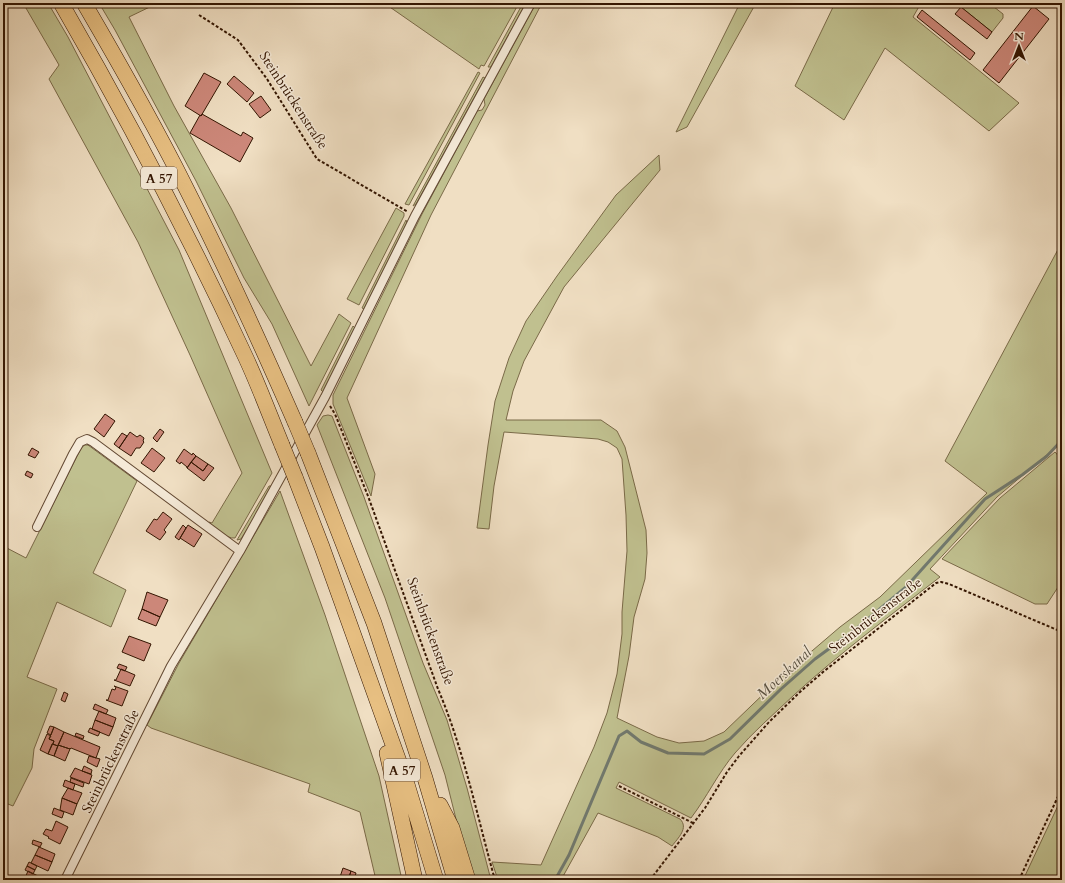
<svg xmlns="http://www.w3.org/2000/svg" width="1065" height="883" font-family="Cardo,serif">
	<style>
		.green { fill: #c0c08f; stroke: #7a6a48 }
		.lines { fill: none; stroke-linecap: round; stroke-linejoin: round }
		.stream { stroke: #71796e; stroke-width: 3 }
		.building { fill: #cc8779; stroke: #331501 }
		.minor-casing { stroke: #624832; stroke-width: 10 }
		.motorway-casing { stroke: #331501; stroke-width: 16 }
		.path { stroke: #331501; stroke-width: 2; stroke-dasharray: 3 2; stroke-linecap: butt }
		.minor { stroke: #f5ead8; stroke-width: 8 }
		.motorway { stroke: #e8c082; stroke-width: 15 }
		.motorway-bridge-casing { stroke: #331501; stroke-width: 16; stroke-linecap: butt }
		.motorway-bridge { stroke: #e8c082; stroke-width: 15 }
		.labels { text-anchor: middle; stroke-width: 3; stroke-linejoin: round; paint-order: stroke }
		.shield { fill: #f5ead8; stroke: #6d5542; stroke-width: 1 }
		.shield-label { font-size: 13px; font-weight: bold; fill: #331501 }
		.street-label { font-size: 14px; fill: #331501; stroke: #f5ead8 }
		.water-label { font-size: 15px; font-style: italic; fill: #574f40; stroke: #f5ead8 }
	</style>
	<rect width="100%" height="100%" fill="#f0dfc3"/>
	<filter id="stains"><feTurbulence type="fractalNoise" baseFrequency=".005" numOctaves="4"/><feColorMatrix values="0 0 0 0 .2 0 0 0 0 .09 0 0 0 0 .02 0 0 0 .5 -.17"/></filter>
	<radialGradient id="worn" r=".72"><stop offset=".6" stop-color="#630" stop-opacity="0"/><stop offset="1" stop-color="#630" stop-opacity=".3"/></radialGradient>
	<path class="green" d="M23 3H48L68 37 179 250 272 473 235 538C226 539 215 528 208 523L209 522 212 523 242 473 190 355 138 242 49 79 59 65Z
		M99 3H158L129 17 174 106 231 208 311 366 339 314 351 323 309 406 272 324 244 278 196 181 115 30Z
		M384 3H519L484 66 481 65 479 69Z
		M523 3H526L491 67H488Z
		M740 3H756L687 127 676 132Z
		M835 3H921L913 17 1019 103 989 131 885 48 844 120 795 86Z
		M964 3H989L1003 14V18L992 32 961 7Z
		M535 5H541L431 215 347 398 375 474 371 496 333 404V395L422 214 477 111 482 110 485 105 484 99Z
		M478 72 480 73 409 205 405 204Z
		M483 77 485 78 416 204 413 206Z
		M659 155 660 170 564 287 524 361 513 391 506 420H601L617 431 625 447 646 530 647 553 645 579 634 617 629 656 617 718 657 737 679 743 704 741 724 732 778 680 840 627 880 597 987 493 945 461 1062 242V442L997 497 930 569 940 577C891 615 840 653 794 695 774 714 753 732 735 753 718 773 707 797 691 818L619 782 616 788 680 819C689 828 678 838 672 846L658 837 598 813 561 880H498L492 862 541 865 594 747 607 713 617 674 622 634V612L627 551 626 515 622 459 617 448 608 442 598 439 504 432 494 486 489 529 477 528 488 445 495 401 509 358 526 321 557 276 616 195Z
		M396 208 404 213V216L359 305 347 299Z
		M406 220 407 223 364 309 362 308Z
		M353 326 355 328 323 392 321 390Z
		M328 415 332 416 334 421 364 497 423 663 447 720 467 788 491 880H475L456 819 445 775 404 654 385 598 317 425 323 416Z
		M85 445H88L137 481 93 573 126 590 111 627 57 602 27 677 57 689 34 749 32 768 13 806 3 802V546L26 558 77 456 82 447Z
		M1055 452 1062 460V581L1047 604H1035L942 559 1000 498Z
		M269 486H271L257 515 254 518 241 539 237 540Z
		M280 491 325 615 379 776 402 880H376L360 812 308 792 310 784 151 728 147 725 179 663Z
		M1062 797V880H1023Z"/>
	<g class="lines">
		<path class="stream" d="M555 880 569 855 619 736 627 731 641 742 668 753 704 754 730 739 781 689 815 659 856 629 906 587 985 499 1022 475 1047 456 1062 440"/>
	</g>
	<path class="building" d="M1033 6 1049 19 999 83 983 70Z
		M961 7 992 32 987 39 955 14Z
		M922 10 975 53 970 60 917 17Z
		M204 73 221 82 201 116 185 106Z
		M234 76 254 93 247 102 227 84Z
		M261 96 271 110 260 118 249 104Z
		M202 114 241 136 243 132 253 138 240 162 190 133 200 115 201 116Z
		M105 414 115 421 104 437 94 429Z
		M160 429 164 432 157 442 153 438Z
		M130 432 137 437 140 435 144 438 143 441 144 442 140 448H136L131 456 119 448Z
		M122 433 127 436 119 448 114 444Z
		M32 448 39 452 35 458 28 455Z
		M152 448 165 458 154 472 141 463Z
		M184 449 192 455 193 453 196 456 187 468V467L181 462 180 464 176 461Z
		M196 456 208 464 203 471 191 462Z
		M191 462 203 471 208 464 214 468 204 481 187 468Z
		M27 471 33 474 31 478 25 475Z
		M163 512 172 519 164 530 166 532 160 540 146 531 154 519 157 520Z
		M183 525 186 528 179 540 175 537Z
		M188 525 202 534 194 547 180 538Z
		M147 592 168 600 160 617 142 609Z
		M142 609 160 617 156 626 138 619Z
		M129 636 151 644 144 661 122 652Z
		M119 664 127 667 125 671 117 668Z
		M121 669 135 675 130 686 114 680H116Z
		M114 686 128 691 122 706 106 700H108L112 689 115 690 116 687Z
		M64 692 68 694 65 702 61 700Z
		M95 704 108 710 106 714 93 709Z
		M99 711 116 718 113 727 95 720Z
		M95 720 113 727 109 736 92 729Z
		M50 726 54 727 51 735 47 733Z
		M54 727 64 732 58 746 53 744 54 741 49 739Z
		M90 728 100 732 98 736 88 732Z
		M64 732 100 747 96 758 71 748 70 749 58 745Z
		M76 733 84 736 83 739 75 736Z
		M47 734 51 736 49 739 54 741 48 754 40 750Z
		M52 744 58 746 54 756 48 754Z
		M58 745 70 749 65 761 54 756Z
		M89 756 100 759 97 767 87 762Z
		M84 766 92 770 91 774 82 771Z
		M75 768 92 775 89 784 70 777Z
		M71 778 84 783 83 787 70 782Z
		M65 780 75 784 73 790 63 786Z
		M68 788 82 793 77 804 62 798Z
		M62 798 77 804 73 815 60 810Z
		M54 808 64 812 62 818 52 814Z
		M56 821 68 827 60 844 48 838 49 837 43 834 46 829 52 831Z
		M33 840 42 843 40 847 32 844Z
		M39 847 55 854 52 862 35 855Z
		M35 855 52 862 48 871 31 863Z
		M29 862 37 866 35 870 27 866Z
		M27 866 35 870 33 874 25 870Z
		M343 868 351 871 348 880H339Z
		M28 871 44 879V880H24Z
		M351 871 356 873 354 880H348Z"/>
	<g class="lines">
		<g class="minor-casing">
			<path id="minor" d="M37 527 73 454 80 442 87 439 93 442 240 551
				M65 880 171 666 240 551 325 397 415 216 531 3"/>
		</g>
		<g class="motorway-casing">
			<path id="motorway" d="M61 3C128 119 190 237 246 358 259 386 270 416 282 445
				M84 3C119 63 154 124 185 186 224 263 260 342 295 422
				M308 453 374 623 425 778 455 880
				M295 477 322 547 406 781 436 880
				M387 753 415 880
				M440 805 452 828 468 880"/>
		</g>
		<path class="path" d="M199 15 238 40 267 79 317 159 408 212
			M330 406 335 414 368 496 438 689C464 750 477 816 495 880
			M619 786 693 823
			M650 880 705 808 727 772 739 756 769 722 800 692 823 672 936 583 941 582 949 584 1062 632
			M1019 880 1062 788"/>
		<use href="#minor" class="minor"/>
		<use href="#motorway" class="motorway"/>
		<g class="motorway-bridge-casing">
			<path id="motorway-bridge" d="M295 422 308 453
				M282 445 295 477"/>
		</g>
		<use href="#motorway-bridge" class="motorway-bridge"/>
	</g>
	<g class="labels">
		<g class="shield">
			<rect x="141" y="167" width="36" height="22" rx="3"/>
			<rect x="384" y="759" width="36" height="22" rx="3"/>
		</g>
		<g class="shield-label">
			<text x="159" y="183">A 57</text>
			<text x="402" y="775">A 57</text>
		</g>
		<g class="street-label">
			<text transform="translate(294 100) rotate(57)" y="5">Steinbrückenstraße</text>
			<text transform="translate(875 615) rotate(-38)" y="5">Steinbrückenstraße</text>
			<text transform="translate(431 631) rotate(70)" y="5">Steinbrückenstraße</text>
			<text transform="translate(110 761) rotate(-64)" y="5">Steinbrückenstraße</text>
		</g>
		<g class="water-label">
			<text transform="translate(784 673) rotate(-43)" y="5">Moerskanal</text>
		</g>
	</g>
	<rect width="1065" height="883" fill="none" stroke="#f0dfc3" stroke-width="16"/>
	<rect x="4" y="4" width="1057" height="875" fill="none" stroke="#331501" stroke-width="2"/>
	<rect x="8" y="8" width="1049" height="867" fill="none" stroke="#331501"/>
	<g transform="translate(1019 46)" stroke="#f5ead8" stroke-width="3" paint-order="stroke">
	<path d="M0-3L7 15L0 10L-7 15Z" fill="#331501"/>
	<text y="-6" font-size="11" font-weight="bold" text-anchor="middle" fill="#331501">N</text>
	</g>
	<rect width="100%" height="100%" filter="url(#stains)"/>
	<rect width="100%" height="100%" fill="url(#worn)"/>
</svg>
